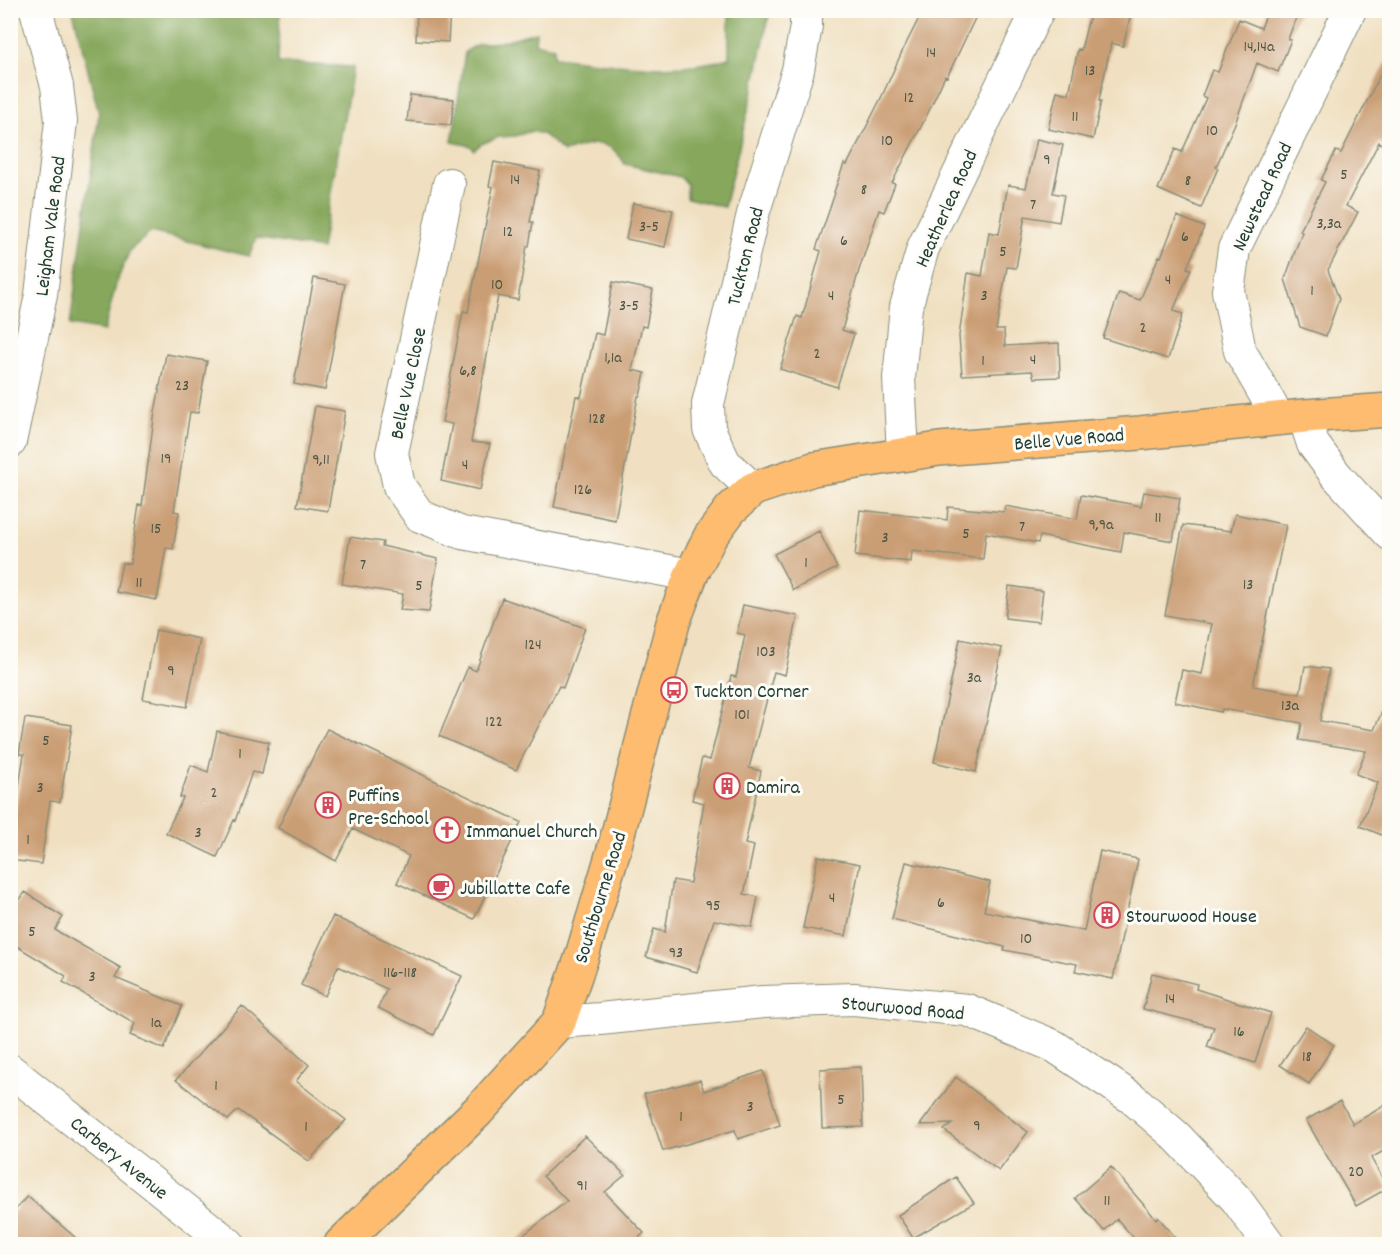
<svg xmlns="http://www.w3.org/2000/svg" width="1400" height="1255" font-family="Dekko,sans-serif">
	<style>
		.forest { fill: #86a75c; stroke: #527248; stroke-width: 1.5 }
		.building { fill: #ca9e74 }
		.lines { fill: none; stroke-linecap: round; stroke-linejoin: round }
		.minor-casing { stroke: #888e7a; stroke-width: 34 }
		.major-casing { stroke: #888e7a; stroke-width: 36 }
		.minor { stroke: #fff; stroke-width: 32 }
		.major { stroke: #febc70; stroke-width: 33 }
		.labels { text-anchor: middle; stroke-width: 6; stroke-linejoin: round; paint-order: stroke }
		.number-label { font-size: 16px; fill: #4a5544 }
		.street-label { font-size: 20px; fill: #1f3d34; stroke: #fdfcf7 }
		.poi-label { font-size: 20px; fill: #1f3d34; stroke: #fdfcf7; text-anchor: start }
	</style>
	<rect width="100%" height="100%" fill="#fdfcf7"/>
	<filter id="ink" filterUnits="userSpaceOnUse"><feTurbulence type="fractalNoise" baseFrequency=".0167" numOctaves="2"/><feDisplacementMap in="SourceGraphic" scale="12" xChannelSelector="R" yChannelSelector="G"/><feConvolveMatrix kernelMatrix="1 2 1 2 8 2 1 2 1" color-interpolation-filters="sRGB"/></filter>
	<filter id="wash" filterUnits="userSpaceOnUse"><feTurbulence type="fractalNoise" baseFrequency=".008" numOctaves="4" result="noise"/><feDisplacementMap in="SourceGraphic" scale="24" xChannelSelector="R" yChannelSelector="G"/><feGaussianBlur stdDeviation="1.35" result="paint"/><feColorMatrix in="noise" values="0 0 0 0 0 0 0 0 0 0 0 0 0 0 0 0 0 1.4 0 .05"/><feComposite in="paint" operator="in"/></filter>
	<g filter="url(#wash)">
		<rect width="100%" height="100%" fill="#f0e0c1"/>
		<path class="forest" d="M73 11H280L278 63 353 67 321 249 256 238 249 256 151 232 130 250 117 281 104 331 70 325 99 114Z
			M729 11H770L753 91 724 207 687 198V184L680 177 672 175 625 164C608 135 591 144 564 152L544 135 532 131 515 136 499 137 481 144 474 150 471 146 452 142 465 52 478 44 500 42 536 32 535 43 554 47V57C611 63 673 75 729 58Z"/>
		<g id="blocks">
			<path class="building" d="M417 10H450L448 42 416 40Z
				M923 10H979L947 77 945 76 926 117 892 183 895 184 884 212 879 210 859 270 842 330 854 334 837 387 780 369 797 316 802 318 821 251 816 249 835 193 834 192 844 164 847 165 882 96 901 54Z
				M1091 10H1118L1131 14 1123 46 1111 43 1099 101H1101L1093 139 1048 129 1057 91 1069 94 1078 49 1081 50Z
				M1268 10H1299L1288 39 1291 40 1278 72 1257 63 1236 121 1216 167 1218 168 1201 208 1158 189 1175 149 1182 152 1206 98 1202 96 1212 70 1218 72 1239 19 1261 28Z
				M1389 57V148L1379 142 1346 206 1358 212 1328 270 1339 299 1326 336 1300 327 1285 279 1302 232 1300 231 1325 182 1321 180 1336 151 1341 153Z
				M410 95 454 99 451 125 407 121Z
				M1037 139 1063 145 1053 193 1064 195 1059 222 1025 216 1016 268 1007 267 996 330H1004L1005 346 1059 343 1060 377 1034 378 1032 371 962 375 959 336 968 273 982 276 989 232 999 234 1008 185 1026 188Z
				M494 162 540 171 530 222H533L529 246H527L518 300 498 296 471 442 490 444 480 490 441 481 452 424 442 422 463 311 468 312 493 187 489 186Z
				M633 203 673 210 665 247 626 239Z
				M1177 216 1204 227 1187 268 1191 269 1173 311 1183 314 1168 359 1103 338 1119 293 1140 300 1159 256 1161 257Z
				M314 278 345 284 325 390 294 384Z
				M613 282 653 290 646 327 642 326 632 370 645 373 640 396H638L615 520 554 507 576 396 581 397 595 333 603 335Z
				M166 354 207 361 198 413 190 412 174 511 179 512 173 549 166 548 157 600 116 592 122 563 130 564 139 505 142 506 155 412Z
				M315 406 345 411 328 511 297 506Z
				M1144 492 1180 498 1173 541 1124 532 1121 552 1040 536 1038 543 986 533 983 559 912 551 911 562 855 556 860 510 947 520 948 507 1004 512 1005 506 1077 519 1081 495 1141 506Z
				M1235 514 1286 525 1253 686 1300 694 1305 666 1329 669 1320 721 1374 730 1389 695V822L1384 836 1360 826 1378 783 1356 774 1366 751 1299 740 1302 723 1222 709 1221 712 1175 702 1182 670 1202 674 1212 624 1165 615 1183 525 1231 531Z
				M819 531 837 568 793 590 774 554Z
				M350 537 383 542 382 546 438 559 429 612 400 610 403 594 342 584Z
				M1009 586 1043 591 1039 622 1005 618Z
				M502 598 585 628 563 688 559 686 516 770 439 736 468 667 476 671Z
				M743 605 798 616 785 675 774 672 749 768 761 771 745 844 754 846 744 894 758 897 752 927 714 920 697 972 646 957 654 929 665 932 673 880 690 883 704 803 692 800 702 758 710 760 731 676 736 677 745 635 737 633Z
				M156 630 200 639 187 707 143 699Z
				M960 639 1002 648 976 772 934 762Z
				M25 718 72 725 60 802 50 801 41 864 10 860V811L15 812 24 754H19Z
				M327 729 521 822 474 919 397 883 409 856 353 829 336 861 278 828Z
				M217 731 269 742 262 774 252 772 235 821 234 820 217 857 166 833 183 798 180 797 191 765 208 772Z
				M1100 851 1138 859 1113 979 1075 971 1077 964 1004 950 1005 947 892 919 906 862 990 882 984 911 1084 931Z
				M818 856 860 864 846 936 803 928Z
				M25 892 63 917 55 930 121 968 115 978 182 1006 164 1049 130 1035 135 1023 63 982 66 976 10 942V914Z
				M333 916 462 976 434 1035 378 1008 387 989 338 966 325 996 301 985Z
				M1152 973 1197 984 1196 989 1271 1013 1255 1063 1207 1047 1214 1027 1143 1009Z
				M242 1006 309 1065 296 1081 346 1120 309 1161 238 1110 228 1120 176 1080Z
				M1306 1026 1334 1045 1309 1084 1280 1065Z
				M861 1067 863 1127 822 1128 820 1069Z
				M763 1071 780 1125 738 1139 735 1130 663 1151 644 1094 700 1080 704 1091Z
				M956 1077 1028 1132 999 1171 944 1130 952 1124 920 1125Z
				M1340 1101 1353 1124 1389 1103V1148L1371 1158 1388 1188 1356 1206 1306 1120Z
				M585 1136 625 1175 605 1192 644 1233 631 1245H511L567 1201 543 1176Z
				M1111 1167 1156 1219 1158 1217 1182 1245H1140L1117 1219 1104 1231 1075 1198Z
				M956 1177 974 1203 913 1238 898 1215Z
				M27 1196 84 1245H10V1216Z"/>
		</g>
	</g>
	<g filter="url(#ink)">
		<use href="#blocks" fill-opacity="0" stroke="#888e7a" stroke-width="1.5"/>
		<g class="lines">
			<g class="minor-casing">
				<path id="minor" d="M449 184 392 453 399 486 420 516 462 533 691 575
					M1304 416 1313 444 1336 475 1390 534
					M1279 419 1240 351 1228 291 1234 249 1350 10
					M10 442 41 295 61 121 57 86 36 10
					M903 454 899 378 906 307 923 248 1038 10
					M753 489 725 463 709 429 708 404 753 214 798 70 806 26V10
					M559 1022 600 1019 763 1002 854 999 967 1010 1054 1046 1132 1098 1176 1136 1236 1199 1269 1244
					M10 1070 229 1244"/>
			</g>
			<g class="major-casing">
				<path id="major" d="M341 1244 478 1111 559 1022 581 959 614 849 673 623 691 575 710 537 731 509 753 489 813 469 939 449 1140 433 1304 416 1390 410"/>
			</g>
			<use href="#minor" class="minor"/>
			<use href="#major" class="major"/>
		</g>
	</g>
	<defs>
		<g id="bus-ring" transform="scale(1.35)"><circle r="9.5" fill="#fdfcf7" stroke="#d1495b" stroke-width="1.5"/><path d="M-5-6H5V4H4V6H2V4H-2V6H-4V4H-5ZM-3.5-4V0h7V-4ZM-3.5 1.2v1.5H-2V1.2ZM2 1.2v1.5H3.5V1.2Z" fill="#d1495b"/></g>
		<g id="building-ring" transform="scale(1.35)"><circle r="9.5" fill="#fdfcf7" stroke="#d1495b" stroke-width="1.5"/><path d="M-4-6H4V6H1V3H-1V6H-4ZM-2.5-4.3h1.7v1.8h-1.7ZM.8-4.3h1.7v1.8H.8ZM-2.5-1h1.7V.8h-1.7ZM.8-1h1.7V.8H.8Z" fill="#d1495b"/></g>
		<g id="church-ring" transform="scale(1.35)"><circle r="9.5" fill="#fdfcf7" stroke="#d1495b" stroke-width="1.5"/><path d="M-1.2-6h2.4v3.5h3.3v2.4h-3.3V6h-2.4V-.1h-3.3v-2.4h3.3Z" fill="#d1495b"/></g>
		<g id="cafe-ring" transform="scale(1.35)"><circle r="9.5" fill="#fdfcf7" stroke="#d1495b" stroke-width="1.5"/><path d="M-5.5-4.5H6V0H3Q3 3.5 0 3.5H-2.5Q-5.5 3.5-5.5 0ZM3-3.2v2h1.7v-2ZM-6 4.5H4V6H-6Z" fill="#d1495b"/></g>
	</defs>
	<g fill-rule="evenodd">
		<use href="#bus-ring" x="674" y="690"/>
		<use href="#building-ring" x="727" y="786"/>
		<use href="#building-ring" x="328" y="805"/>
		<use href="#church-ring" x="447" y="830"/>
		<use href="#cafe-ring" x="441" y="887"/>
		<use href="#building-ring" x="1107" y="915"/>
	</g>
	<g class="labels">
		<g class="number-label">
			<text x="1259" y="51">14,14a</text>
			<text x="931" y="57">14</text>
			<text x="1090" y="75">13</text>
			<text x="909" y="102">12</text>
			<text x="1075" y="121">11</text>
			<text x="1212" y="135">10</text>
			<text x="887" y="145">10</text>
			<text x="1047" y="164">9</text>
			<text x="1344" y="179">5</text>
			<text x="515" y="184">14</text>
			<text x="1188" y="185">8</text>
			<text x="864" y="194">8</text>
			<text x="1033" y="209">7</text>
			<text x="1329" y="228">3,3a</text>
			<text x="649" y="231">3-5</text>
			<text x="508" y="236">12</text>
			<text x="1185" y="241">6</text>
			<text x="844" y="245">6</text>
			<text x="1003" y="256">5</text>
			<text x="1168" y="284">4</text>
			<text x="497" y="289">10</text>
			<text x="1312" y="295">1</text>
			<text x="831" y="300">4</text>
			<text x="984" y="300">3</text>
			<text x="629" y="310">3-5</text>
			<text x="1143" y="332">2</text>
			<text x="817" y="358">2</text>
			<text x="613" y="362">1,1a</text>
			<text x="1033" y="364">4</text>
			<text x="983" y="365">1</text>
			<text x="468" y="375">6,8</text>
			<text x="182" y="390">23</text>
			<text x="597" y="423">128</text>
			<text x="166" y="463">19</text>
			<text x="321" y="464">9,11</text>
			<text x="465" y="469">4</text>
			<text x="583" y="494">126</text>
			<text x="1158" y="522">11</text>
			<text x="1101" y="529">9,9a</text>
			<text x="1022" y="531">7</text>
			<text x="156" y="533">15</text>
			<text x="966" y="538">5</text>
			<text x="885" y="542">3</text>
			<text x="806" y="567">1</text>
			<text x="363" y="569">7</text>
			<text x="139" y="587">11</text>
			<text x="1248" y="589">13</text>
			<text x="419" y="590">5</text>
			<text x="533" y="649">124</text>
			<text x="766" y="656">103</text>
			<text x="171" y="675">9</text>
			<text x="974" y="682">3a</text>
			<text x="1290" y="710">13a</text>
			<text x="742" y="719">101</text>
			<text x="494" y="726">122</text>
			<text x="46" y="745">5</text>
			<text x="240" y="758">1</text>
			<text x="40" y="792">3</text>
			<text x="214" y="797">2</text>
			<text x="198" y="837">3</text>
			<text x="28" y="844">1</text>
			<text x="832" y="902">4</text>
			<text x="941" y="907">6</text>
			<text x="713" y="910">95</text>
			<text x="32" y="936">5</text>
			<text x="1026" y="943">10</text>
			<text x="676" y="957">93</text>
			<text x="400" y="977">116-118</text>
			<text x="92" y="981">3</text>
			<text x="1170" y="1003">14</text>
			<text x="156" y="1027">1a</text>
			<text x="1239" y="1036">16</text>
			<text x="1307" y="1061">18</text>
			<text x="216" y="1090">1</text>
			<text x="841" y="1104">5</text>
			<text x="750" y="1111">3</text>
			<text x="681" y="1121">1</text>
			<text x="977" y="1130">9</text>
			<text x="306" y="1131">1</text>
			<text x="1356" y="1176">20</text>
			<text x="582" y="1190">91</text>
			<text x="1107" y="1205">11</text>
		</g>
		<g class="street-label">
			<text transform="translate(1261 196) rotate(-65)" y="7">Newstead Road</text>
			<text transform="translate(945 208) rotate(-66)" y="7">Heatherlea Road</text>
			<text transform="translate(49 226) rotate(-83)" y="7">Leigham Vale Road</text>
			<text transform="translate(744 256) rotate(-76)" y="7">Tuckton Road</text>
			<text transform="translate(407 383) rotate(-78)" y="7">Belle Vue Close</text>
			<text transform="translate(1069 438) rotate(-5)" y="7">Belle Vue Road</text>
			<text transform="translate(599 897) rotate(-73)" y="7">Southbourne Road</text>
			<text transform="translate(903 1007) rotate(5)" y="7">Stourwood Road</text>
			<text transform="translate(120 1157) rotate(39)" y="7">Carbery Avenue</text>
		</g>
		<g class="poi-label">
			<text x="694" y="697">Tuckton Corner</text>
			<text x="746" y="793">Damira</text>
			<text x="348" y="801">Puffins<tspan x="348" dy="23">Pre-School</tspan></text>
			<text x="466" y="837">Immanuel Church</text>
			<text x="460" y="894">Jubillatte Cafe</text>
			<text x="1126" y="922">Stourwood House</text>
		</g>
	</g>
	<rect width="1400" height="1255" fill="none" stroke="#fdfcf7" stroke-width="36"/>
</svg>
